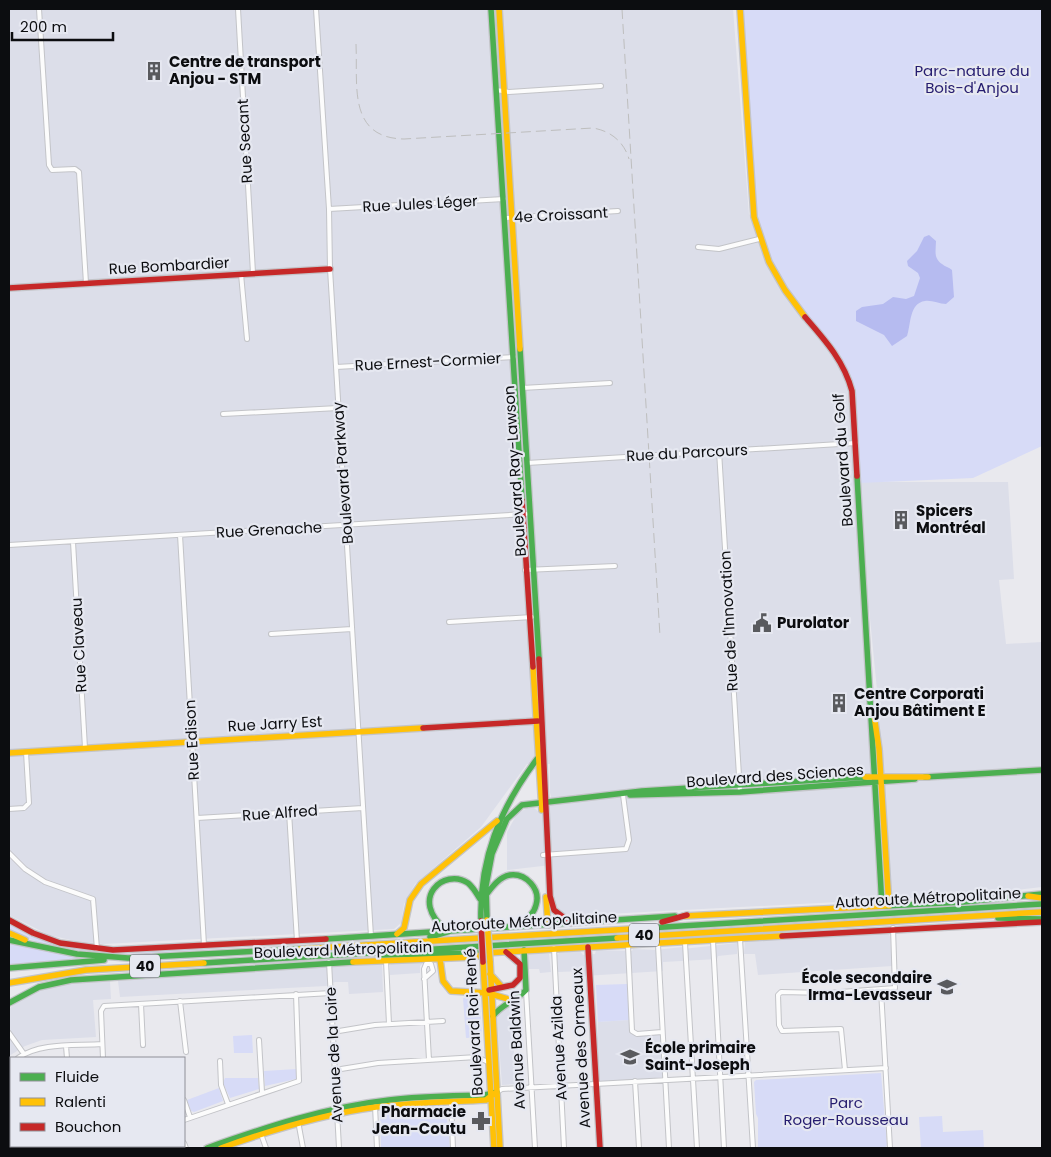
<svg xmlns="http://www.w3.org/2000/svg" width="1051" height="1157" font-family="Poppins,sans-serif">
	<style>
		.built { fill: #dcdee9; fill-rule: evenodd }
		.green { fill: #d7dbf7 }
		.water { fill: #b6bbf0 }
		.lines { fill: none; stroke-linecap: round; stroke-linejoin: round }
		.street-casing { stroke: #c3c4c8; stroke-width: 6 }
		.fast-casing { stroke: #c3c4c8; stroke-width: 8 }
		.slow-casing { stroke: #c3c4c8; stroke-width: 8 }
		.jam-casing { stroke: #c3c4c8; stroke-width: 8 }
		.street { stroke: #fcfcfc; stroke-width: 4 }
		.fast { stroke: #4caf50; stroke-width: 5.5 }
		.slow { stroke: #ffc107; stroke-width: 5.5 }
		.jam { stroke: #c62828; stroke-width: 5.5 }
		.rail { stroke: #bebebe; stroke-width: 1; stroke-dasharray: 10 5; stroke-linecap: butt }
		.slow-bridge-casing { stroke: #c3c4c8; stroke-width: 8; stroke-linecap: butt }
		.jam-bridge-casing { stroke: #c3c4c8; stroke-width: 8; stroke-linecap: butt }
		.slow-bridge { stroke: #ffc107; stroke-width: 5.5 }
		.jam-bridge { stroke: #c62828; stroke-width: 5.5 }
		.labels { text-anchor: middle; stroke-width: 4.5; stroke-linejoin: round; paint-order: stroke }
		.shield { fill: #e6e8f1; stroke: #4d4f54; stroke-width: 1 }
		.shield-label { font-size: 14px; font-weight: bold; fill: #0c0d10 }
		.poi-label { font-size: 15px; font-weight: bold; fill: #0c0d10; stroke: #e6e8f1; text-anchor: start }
		.park-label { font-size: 15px; fill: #251c6f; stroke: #e6e8f1 }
		.street-label { font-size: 15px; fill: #0c0d10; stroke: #e6e8f1 }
	</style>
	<rect width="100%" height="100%" fill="#e9e9ee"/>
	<path class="built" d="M9 9H733L749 215 755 209 849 369 860 482H1008L1014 579 999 580 1006 644 1042 642V887L971 895 568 916 559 911 555 905 551 865 507 870V832L517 814 527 808H534L538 811 549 809V805L553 803 550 793V764H527L481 827 415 884 404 904 401 923 394 929 103 944 75 941 49 935 9 915ZM868 608H869L880 721 875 709Z
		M887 932 890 936 892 966 758 975 755 954H744L745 941Z
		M737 943V954L718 956 717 959 663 962V971L584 976V971L558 972 557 955 559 953 580 951 583 955 595 954 596 950 632 951 633 949 655 950 683 947V949Z
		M531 953 549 954 551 972 540 973 539 969H528L527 955Z
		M424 962 420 966V973L390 975V965L392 963Z
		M382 965 383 992 349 994 348 982H335L326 986 120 997 118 981 295 967Z
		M110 981 111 999 93 1000 96 1037 42 1040 25 1046 9 1056V1009L18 1001 36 992 62 984Z
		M511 1004 516 1084 502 1085 497 1016 498 1013Z
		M629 1020 633 1033 662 1032 665 1080 595 1083 598 1022Z"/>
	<path class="green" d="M740 9H1042V446L973 478 860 483 852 391 846 371 805 316 766 256 757 231Z
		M9 924 49 943 89 951 231 948C156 953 79 963 9 931Z
		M9 944 85 958 9 966Z
		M627 984 629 1020 598 1022 596 985Z
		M463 998H480L482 1037 466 1038Z
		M252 1035 253 1053H234L233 1036Z
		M297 1069 296 1079 265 1086 264 1071Z
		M881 1073 887 1145 885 1148H758V1118L756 1114 754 1082 756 1080Z
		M225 1078H258L259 1089 230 1098 223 1083Z
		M219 1088 223 1101 194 1112 191 1111 187 1100Z
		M446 1107 450 1148H381L380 1110Z
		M942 1116 943 1132 983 1130 984 1148H921L919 1117Z"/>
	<path class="water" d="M929 235 936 241C936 250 933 258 942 264 945 267 949 267 952 270L954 297 946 304C939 304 932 300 925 301 909 303 911 325 907 336L892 346 884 335 856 321V311L862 307 883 304 893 297 906 299 914 296 920 278 918 273 908 266 907 261 917 251 924 237Z"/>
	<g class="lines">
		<g class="street-casing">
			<path id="street" d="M39 9 49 165 52 170 75 169 79 172 86 283
				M238 9 253 273
				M316 9 329 209 330 269 371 936
				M496 90 509 92 601 86
				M329 209 504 199
				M504 218 618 211
				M698 247 719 249 759 239
				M241 274 247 339
				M336 367 514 357
				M522 388 610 383
				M223 414 338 408
				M719 451 740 792
				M527 463 856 443
				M180 535 204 945
				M73 542 85 748
				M9 545 526 514
				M525 570 615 566
				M449 622 532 617
				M271 634 352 629
				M9 809 24 808 29 803 26 752
				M289 812 297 941
				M197 818 363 808
				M9 853 25 869 45 882 93 899 97 949
				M543 855 626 849 629 840 623 795
				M740 939 753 1148
				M713 941 724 1148
				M685 943 697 1148
				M658 945 669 1148
				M628 946 632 1031 637 1034 662 1032
				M554 948 564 1148
				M386 961 389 1024
				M329 962 339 1148
				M424 979 433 971 431 964H426L424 969 429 1060
				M881 990 890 1148
				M526 991 535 1148
				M180 1001 186 1052
				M141 1004 143 1045
				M333 1032 375 1025 443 1021
				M9 1033 24 1054
				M259 1040 262 1092
				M66 1046 67 1058
				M18 1058C40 1042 76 1046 102 1044
				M103 1058 101 1011 104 1006 331 993
				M220 1061 221 1085 228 1104
				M9 1065 11 1063
				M335 1070 378 1063 477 1057 488 1062
				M845 1070 841 1029 782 1031 779 1025 778 995 781 992 827 993 895 988 893 928
				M635 1081 639 1148
				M497 1092 502 1089 886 1068
				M184 1100 190 1117
				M451 1101 453 1148
				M375 1106 377 1148
				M184 1120 299 1081 296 994
				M298 1121 303 1148
				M261 1134 266 1148
				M184 1143 186 1148
				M16 1146 17 1148
				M55 1146 57 1148
				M95 1146 97 1148
				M119 1148 124 1146"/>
		</g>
		<g class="fast-casing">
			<path id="fast" d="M491 9 522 500
				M520 349 539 659
				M857 476 882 906
				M925 777 1042 770
				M630 795 740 792 915 779
				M486 895C492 887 499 877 510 875 526 873 541 889 536 905 534 914 526 920 519 926
				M885 906 963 902 1042 894
				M998 918 1042 919
				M487 920 486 886 492 854 507 819 522 805 642 791 865 777
				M481 921C479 859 500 808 537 759
				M648 928 1042 904
				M446 930C408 899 444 867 468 883 473 887 477 894 480 899
				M430 937 454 930
				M326 939 675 916
				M9 940 77 954 128 958 300 949
				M379 955 485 953
				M204 963 617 938
				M9 968 104 960
				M9 1003 39 987 71 980 353 962
				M493 1016C502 1004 516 1001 526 990L524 950
				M207 1148C266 1127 327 1107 389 1100 421 1096 453 1096 485 1095L497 1092"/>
		</g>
		<g class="slow-casing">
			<path id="slow" d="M499 9 520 349
				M740 9 754 217 769 262 785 290 805 317
				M533 667 542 810
				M874 715 879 749 889 906
				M9 753 423 728
				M865 777H928
				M1028 896 1042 898
				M546 897 548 925
				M684 916 885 906
				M9 933 25 940
				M397 934 404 928 410 900 421 884 497 821
				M617 938 1042 912
				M300 949 648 928
				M440 959 443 981 451 991 488 993 511 1000
				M490 961 500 1148
				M353 962 475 957 485 953 782 936
				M483 962 494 1148
				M490 974 502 987
				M9 983 86 970 204 963
				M221 1148C271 1130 323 1114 376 1107 412 1102 449 1102 486 1100L495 1093"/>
		</g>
		<g class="jam-casing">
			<path id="jam" d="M9 288 330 269
				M805 317C825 340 844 361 852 391L857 476
				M522 500 533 667
				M539 659 550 896 554 910 571 923
				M423 728 538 721
				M9 920 33 933 60 943 113 950 326 939
				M662 922 687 915
				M782 936 1041 922
				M588 947 600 1148
				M489 990 513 985 520 978V964L506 952"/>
		</g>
		<use href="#street" class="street"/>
		<use href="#fast" class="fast"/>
		<use href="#slow" class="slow"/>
		<use href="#jam" class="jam"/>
		<path class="rail" d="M622 9 660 636
			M356 44C358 84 347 138 404 139L593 128C611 131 624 142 629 159"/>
		<g class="slow-bridge-casing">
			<path id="slow-bridge" d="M487 920 490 961"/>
		</g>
		<g class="jam-bridge-casing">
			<path id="jam-bridge" d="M481 921 483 962"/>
		</g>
		<use href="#slow-bridge" class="slow-bridge"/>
		<use href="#jam-bridge" class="jam-bridge"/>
	</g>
	<defs>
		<g id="building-bare" transform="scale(1.5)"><path d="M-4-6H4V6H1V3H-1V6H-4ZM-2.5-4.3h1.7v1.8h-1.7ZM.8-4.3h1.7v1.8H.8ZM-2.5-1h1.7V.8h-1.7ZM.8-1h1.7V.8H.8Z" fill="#595a5e" stroke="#e6e8f1" stroke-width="2.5" paint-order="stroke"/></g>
		<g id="civic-bare" transform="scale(1.5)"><path d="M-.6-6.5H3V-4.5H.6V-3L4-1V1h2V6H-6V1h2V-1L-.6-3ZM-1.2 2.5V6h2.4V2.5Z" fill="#595a5e" stroke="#e6e8f1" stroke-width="2.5" paint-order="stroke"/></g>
		<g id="school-bare" transform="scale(1.5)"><path d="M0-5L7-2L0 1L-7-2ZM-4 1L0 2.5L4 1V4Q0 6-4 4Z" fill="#595a5e" stroke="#e6e8f1" stroke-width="2.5" paint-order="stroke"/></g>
		<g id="pharmacy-bare" transform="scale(1.5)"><path d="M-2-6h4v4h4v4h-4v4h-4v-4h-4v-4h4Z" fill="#595a5e" stroke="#e6e8f1" stroke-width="2.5" paint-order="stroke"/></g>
	</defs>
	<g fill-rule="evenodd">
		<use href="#building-bare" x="154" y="71"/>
		<use href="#building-bare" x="901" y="520"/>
		<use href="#civic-bare" x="762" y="623"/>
		<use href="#building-bare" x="839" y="703"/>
		<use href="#school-bare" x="947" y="987"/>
		<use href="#school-bare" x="630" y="1057"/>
		<use href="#pharmacy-bare" x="481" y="1121"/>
	</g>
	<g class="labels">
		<g class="shield">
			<rect x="629" y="923.5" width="30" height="23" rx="4"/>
			<rect x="130" y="954.5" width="30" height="23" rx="4"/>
		</g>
		<g class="shield-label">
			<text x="644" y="940">40</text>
			<text x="145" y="971">40</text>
		</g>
		<g class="poi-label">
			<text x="169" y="67">Centre de transport<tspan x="169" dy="17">Anjou - STM</tspan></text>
			<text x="916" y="516">Spicers<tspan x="916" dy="17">Montréal</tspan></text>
			<text x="777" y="628">Purolator</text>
			<text x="854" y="699">Centre Corporati<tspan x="854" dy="17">Anjou Bâtiment E</tspan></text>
			<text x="932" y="983" text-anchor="end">École secondaire<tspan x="932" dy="17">Irma-Levasseur</tspan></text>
			<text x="645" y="1053">École primaire<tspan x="645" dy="17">Saint-Joseph</tspan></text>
			<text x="466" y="1117" text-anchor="end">Pharmacie<tspan x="466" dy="17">Jean-Coutu</tspan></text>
		</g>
		<g class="park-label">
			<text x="972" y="76">Parc-nature du<tspan x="972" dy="17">Bois-d'Anjou</tspan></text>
			<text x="846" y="1108">Parc<tspan x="846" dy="17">Roger-Rousseau</tspan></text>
		</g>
		<g class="street-label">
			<text transform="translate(245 141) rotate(-93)" y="5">Rue Secant</text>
			<text transform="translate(420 204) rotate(-3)" y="5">Rue Jules Léger</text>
			<text transform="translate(561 215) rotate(-3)" y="5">4e Croissant</text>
			<text transform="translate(169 266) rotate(-3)" y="5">Rue Bombardier</text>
			<text transform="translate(428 362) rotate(-3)" y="5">Rue Ernest-Cormier</text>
			<text transform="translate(687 453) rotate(-3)" y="5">Rue du Parcours</text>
			<text transform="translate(843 460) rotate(-94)" y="5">Boulevard du Golf</text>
			<text transform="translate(515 471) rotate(-94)" y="5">Boulevard Ray-Lawson</text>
			<text transform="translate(343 473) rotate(-94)" y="5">Boulevard Parkway</text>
			<text transform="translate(269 530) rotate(-3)" y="5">Rue Grenache</text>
			<text transform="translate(729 621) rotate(-93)" y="5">Rue de l'Innovation</text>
			<text transform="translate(79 645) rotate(-93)" y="5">Rue Claveau</text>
			<text transform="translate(275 724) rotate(-3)" y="5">Rue Jarry Est</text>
			<text transform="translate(192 740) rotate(-93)" y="5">Rue Edison</text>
			<text transform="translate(775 776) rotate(-4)" y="5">Boulevard des Sciences</text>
			<text transform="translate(280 813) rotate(-4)" y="5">Rue Alfred</text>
			<text transform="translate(928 898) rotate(-3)" y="5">Autoroute Métropolitaine</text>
			<text transform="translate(524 922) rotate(-3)" y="5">Autoroute Métropolitaine</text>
			<text transform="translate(343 950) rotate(-2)" y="5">Boulevard Métropolitain</text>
			<text transform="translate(474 1022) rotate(-93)" y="5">Boulevard Roi-René</text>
			<text transform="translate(559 1048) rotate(-93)" y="5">Avenue Azilda</text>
			<text transform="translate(581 1048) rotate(-93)" y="5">Avenue des Ormeaux</text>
			<text transform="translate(517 1050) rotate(-93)" y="5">Avenue Baldwin</text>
			<text transform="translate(334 1055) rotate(-93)" y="5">Avenue de la Loire</text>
		</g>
	</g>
	<rect width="1051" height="1157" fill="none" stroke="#0c0d10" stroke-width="20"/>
	<rect x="10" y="1057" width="175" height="90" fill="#e6e8f1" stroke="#8f9097"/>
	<rect x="20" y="1073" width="25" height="8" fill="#4caf50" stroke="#8f9097"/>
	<text x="55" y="1082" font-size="15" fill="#0c0d10">Fluide</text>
	<rect x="20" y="1098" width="25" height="8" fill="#ffc107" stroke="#8f9097"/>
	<text x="55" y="1107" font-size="15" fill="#0c0d10">Ralenti</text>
	<rect x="20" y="1123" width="25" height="8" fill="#c62828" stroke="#8f9097"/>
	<text x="55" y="1132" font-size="15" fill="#0c0d10">Bouchon</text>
	<path d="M12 32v8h101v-8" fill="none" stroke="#0c0d10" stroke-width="2.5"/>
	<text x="20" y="32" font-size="15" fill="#0c0d10" stroke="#e6e8f1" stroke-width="4" paint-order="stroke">200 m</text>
</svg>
